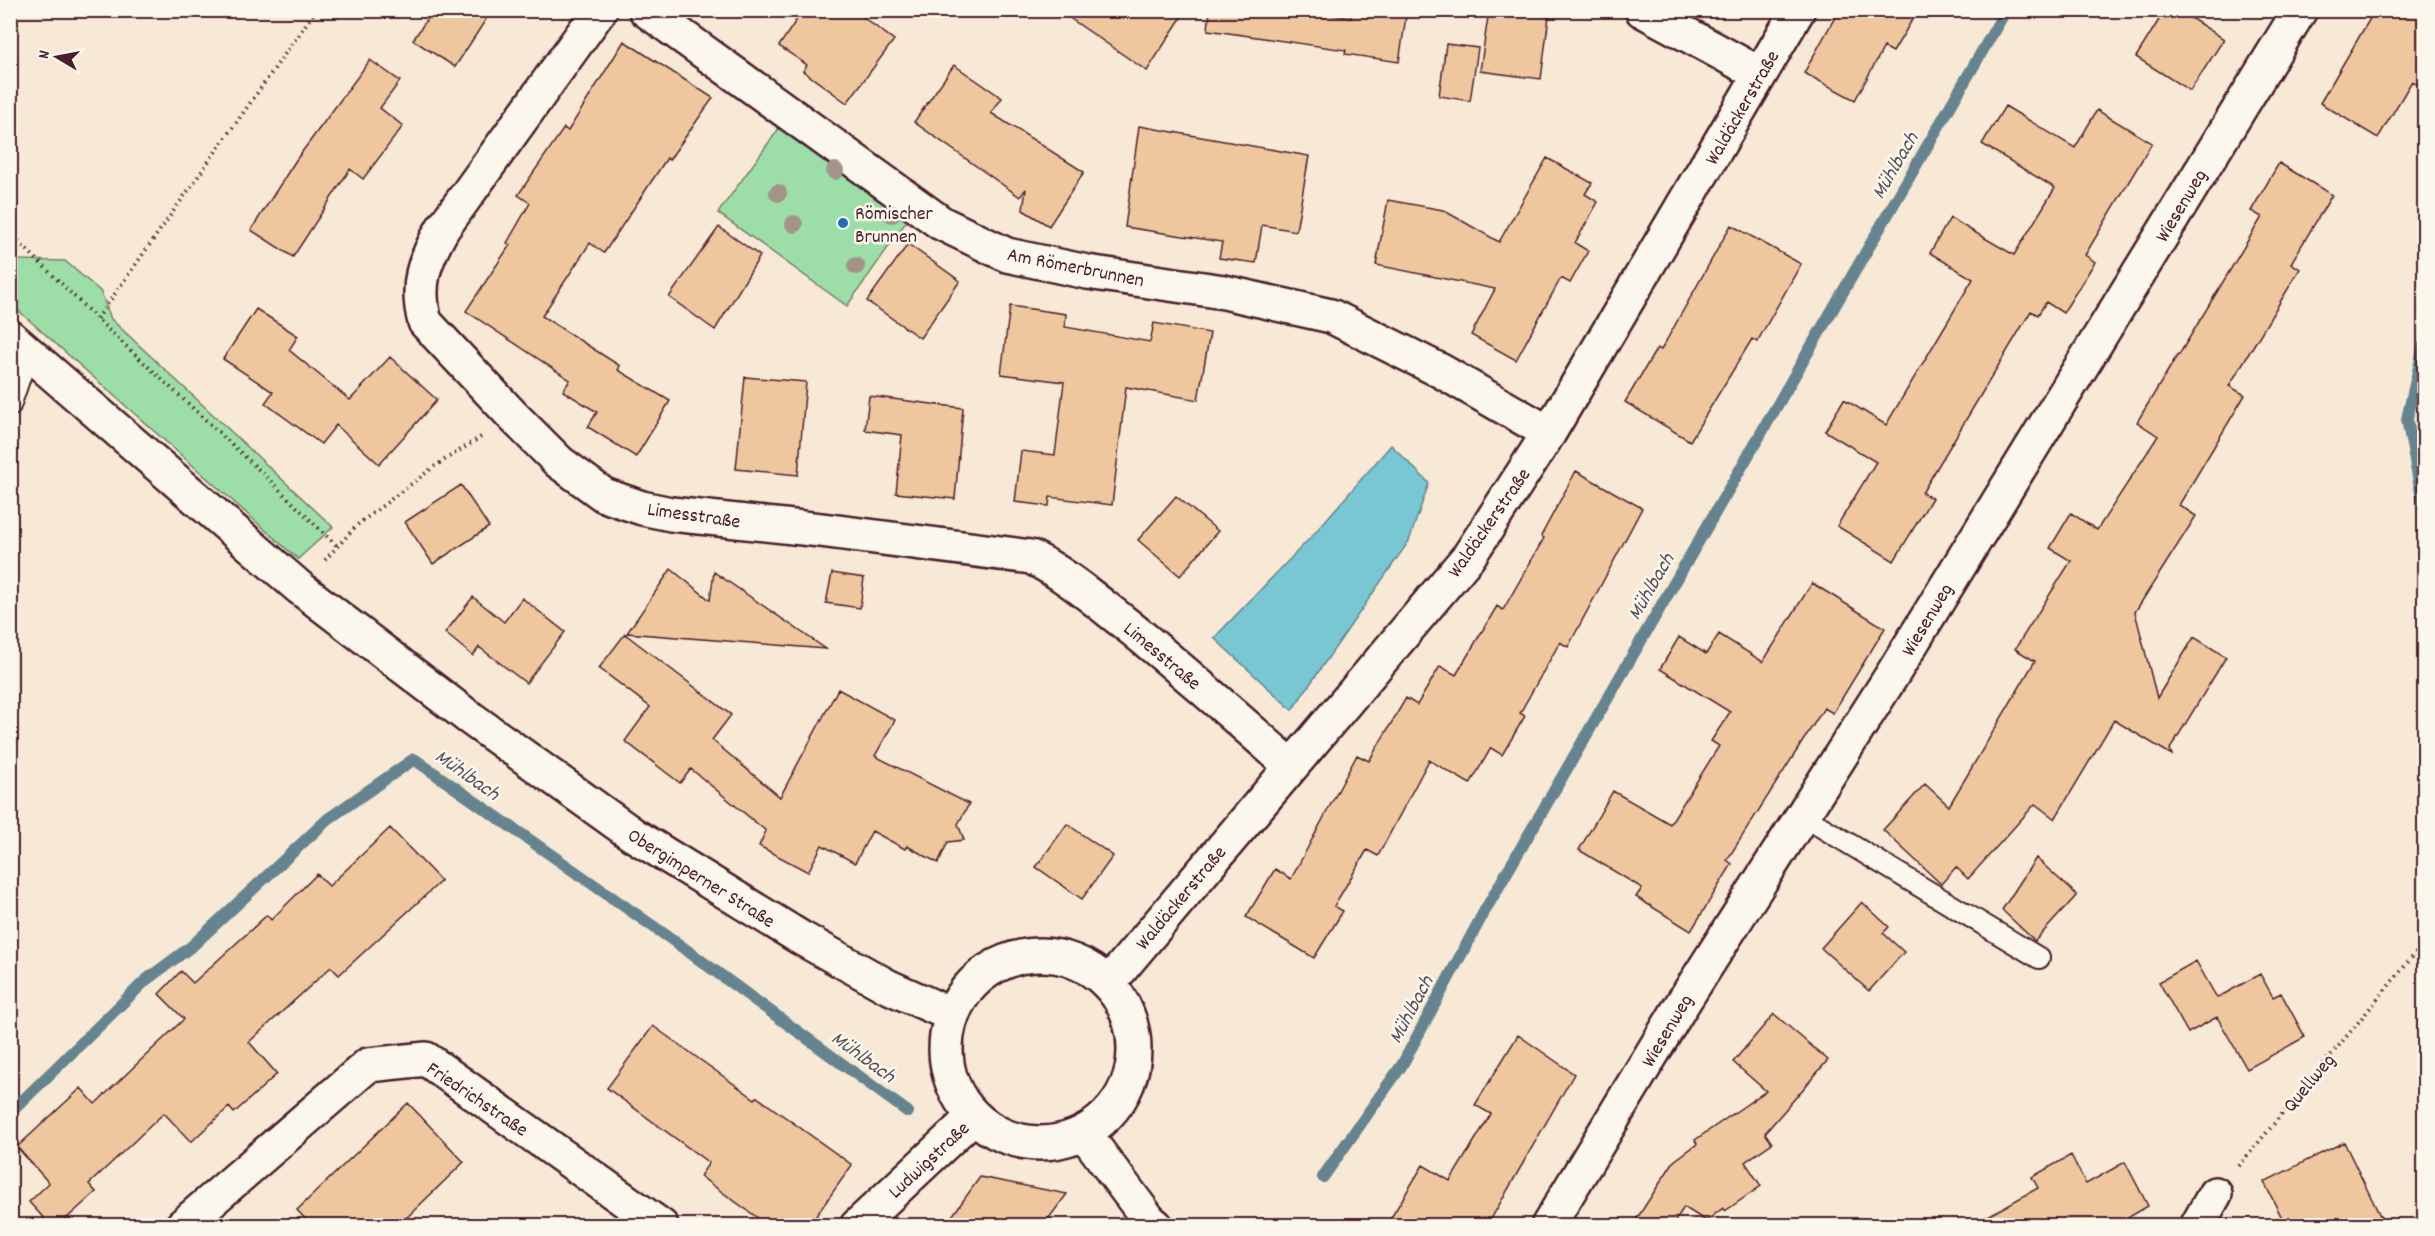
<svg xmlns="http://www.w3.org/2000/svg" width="2435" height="1236" font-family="Dekko,sans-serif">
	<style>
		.green { fill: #9ddea8; stroke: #747e6a; stroke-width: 1.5 }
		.water { fill: #78c7d3; stroke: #668490; stroke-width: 1.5 }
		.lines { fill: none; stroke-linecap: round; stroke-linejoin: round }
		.stream { stroke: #668490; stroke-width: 12 }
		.building { fill: #efc79f; stroke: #4a1f2b; stroke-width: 1.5 }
		.service-casing { stroke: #4a1f2b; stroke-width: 24 }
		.minor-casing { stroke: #4a1f2b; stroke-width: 38 }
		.tertiary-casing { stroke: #4a1f2b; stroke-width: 38 }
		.path { stroke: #4a1f2b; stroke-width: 4; stroke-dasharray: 1.5 4.5; stroke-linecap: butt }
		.service { stroke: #fbf7ec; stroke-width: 20 }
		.minor { stroke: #fbf7ec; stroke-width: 33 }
		.tertiary { stroke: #fbf7ec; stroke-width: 33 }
		.tree { fill: #a39489 }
		.poi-dot { fill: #1f6fb2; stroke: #fbf7ec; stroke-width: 2 }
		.labels { text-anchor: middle; stroke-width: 5; stroke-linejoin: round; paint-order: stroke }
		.street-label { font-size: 20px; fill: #4a1f2b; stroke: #fbf7ec }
		.poi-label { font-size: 20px; fill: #4a1f2b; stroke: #fbf7ec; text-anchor: start }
		.water-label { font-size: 21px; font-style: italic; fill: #58515d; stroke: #fbf7ec }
	</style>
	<rect width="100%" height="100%" fill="#f7e9d5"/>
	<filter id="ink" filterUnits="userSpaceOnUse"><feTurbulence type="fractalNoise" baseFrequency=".0167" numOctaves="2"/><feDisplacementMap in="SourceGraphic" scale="12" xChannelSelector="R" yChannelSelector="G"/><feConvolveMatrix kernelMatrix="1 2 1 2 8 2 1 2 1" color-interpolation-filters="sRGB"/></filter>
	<g filter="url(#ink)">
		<path class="green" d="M785 120 913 212 847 306 718 213Z
			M11 256 15 260 65 261 101 292 111 319 333 527 298 559 11 304Z"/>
		<path class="water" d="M1391 445 1429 483 1409 541 1292 710 1214 638 1312 536Z"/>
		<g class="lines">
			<path class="stream" d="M2424 345 2407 419 2424 508
				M10 1113 146 980 192 946 328 819 414 759 674 941 908 1112
				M1323 1177 1402 1065 1484 912 2006 10"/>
		</g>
		<path class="building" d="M433 10H492L455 67 413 40Z
			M803 10H853L894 40 847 103 803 71 807 65 779 46Z
			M1058 10H1186L1147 71Z
			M1210 10H1306L1351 18 1352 10H1407L1399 62 1345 54 1346 50 1208 30Z
			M1489 10H1510L1549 16 1541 79 1480 71Z
			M1839 10H1918L1893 52 1884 47 1855 100 1804 73Z
			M2165 10H2178L2224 39 2190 91 2136 57Z
			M2375 10H2424V88L2412 81 2378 138 2320 103Z
			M624 41 713 98 669 160 667 158 604 253 590 243 542 316 620 366 618 370 670 401 636 457 588 427 597 412 563 391 570 380 466 311 510 245 507 243 530 203 518 195 564 128 568 131Z
			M1446 44 1478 48 1470 101 1439 96Z
			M370 60 400 81 380 108 403 126 363 179 350 169 293 257 251 230 296 160Z
			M954 65 1002 98 991 113 1084 172 1049 226 1023 210 1026 189 1020 197 914 122Z
			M2005 106 2075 148 2097 110 2152 143 2085 255 2095 262 2063 313 2046 302 2038 315 2031 311 1922 493 1932 498 1894 561 1837 526 1876 462 1825 431 1844 399 1886 425 1973 279 1930 253 1950 218 2014 255 2055 188 1982 144Z
			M1139 126 1309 156 1296 231 1262 225 1256 263 1219 258 1222 242 1125 227Z
			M1547 158 1592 183 1585 194 1598 202 1575 243 1588 251 1570 283 1561 278 1516 360 1471 335 1495 289 1376 265 1388 200 1443 210 1499 242Z
			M2279 163 2332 195 2291 263 2300 269 2229 386 2245 395 2179 505 2196 516 2135 612 2157 698 2194 637 2226 657 2170 749 2172 755 2114 720 2055 819 2035 804 1968 879 1956 867 1941 884 1883 830 1925 784 1949 806 2035 661 2015 649 2071 561 2050 548 2071 513 2097 530 2158 436 2137 422 2178 354 2179 355 2262 217 2251 211Z
			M1731 225 1801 264 1757 342 1752 339 1690 441 1625 402 1657 348 1661 350Z
			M719 227 760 256 715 330 669 297Z
			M908 244 960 281 920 338 867 301Z
			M1010 306 1066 314 1065 327 1150 342 1154 323 1210 333 1198 400 1126 387 1112 505 1050 497 1049 506 1015 502 1021 451 1055 455 1064 382 1001 374Z
			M256 309 298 336 289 350 350 400 390 357 437 400 379 464 336 425 321 444 265 403 273 392 223 359Z
			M745 377 806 382 798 475 736 469Z
			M869 396 963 408 955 499 896 493 902 435 865 430Z
			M1576 471 1642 508 1568 647 1560 642 1520 713 1525 716 1502 755 1491 748 1470 784 1429 760 1378 856 1367 850 1334 906 1343 911 1314 958 1246 917 1275 869 1291 879 1357 755 1369 761 1406 698 1417 705 1440 666 1456 675 1497 606 1503 610 1544 538 1541 536Z
			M461 485 489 527 433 564 405 522Z
			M1176 496 1218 531 1180 576 1138 540Z
			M671 569 710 600 714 572 826 649 627 633Z
			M832 573 864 578 860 608 826 603Z
			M1812 583 1885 628 1833 713 1824 708 1727 860 1732 864 1691 931 1636 897 1642 888 1579 850 1613 791 1670 824 1719 746 1711 741 1730 712 1660 669 1679 637 1706 654 1719 634 1763 662Z
			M473 597 504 622 522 598 565 632 526 683 479 647 473 656 445 633Z
			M625 634 731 715 712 740 780 797 838 689 895 720 875 756 969 804 958 824 964 840 948 842 938 863 907 846 905 849 872 831 855 863 822 845 808 872 759 846 766 831 691 769 680 783 625 741 650 707 599 668Z
			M1067 824 1113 856 1082 899 1036 867Z
			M390 828 441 881 339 975 331 967 249 1042 277 1074 234 1113 229 1107 191 1142 164 1113 89 1184 96 1192 58 1226H51L29 1202 49 1183 17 1147 81 1088 95 1104 184 1019 159 994 181 971 193 983 267 915 271 920 317 874 329 886Z
			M2036 858 2077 895 2035 941 2002 910Z
			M1862 902 1889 927 1883 933 1904 952 1869 991 1821 948Z
			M2196 961 2217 998 2260 974 2273 997 2281 993 2305 1037 2247 1069 2217 1017 2188 1033 2159 982Z
			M1774 1014 1828 1060 1765 1133 1772 1143 1745 1162 1761 1186 1725 1211 1723 1208 1706 1221 1684 1207 1672 1226H1632L1674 1161 1697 1144 1695 1140 1766 1091 1733 1062Z
			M653 1026 755 1099 757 1097 852 1165 809 1226H769L700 1176 709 1163 607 1088Z
			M1518 1035 1574 1074 1487 1226H1386L1423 1165 1450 1181 1491 1114 1475 1105Z
			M408 1103 464 1162 398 1226H312L297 1210Z
			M2344 1142 2385 1226H2286L2264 1182Z
			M2071 1155 2086 1184 2125 1162 2148 1206 2114 1226H1970L2038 1188 2032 1177Z
			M980 1177 1067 1194 1043 1226H945Z"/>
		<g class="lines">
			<g class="service-casing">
				<path id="service" d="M10 406 28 353
					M1803 816 2039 958"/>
			</g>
			<g class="minor-casing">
				<path id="minor" d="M600 10 443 228C424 261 415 284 425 322L513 416 559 462 604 495 642 508 671 514 821 530 1031 557C1063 573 1089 595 1117 617 1177 664 1234 716 1291 766
					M646 10 941 223 1007 255 1087 272 1224 292 1331 316 1441 371 1549 433
					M1642 10 1760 74
					M1108 984 1469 556 1549 433 1798 10
					M182 1226 368 1065 426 1059 661 1226
					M857 1226 973 1117
					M1548 1226 1682 1004 1894 672 2300 10
					M2197 1226 2215 1194"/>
			</g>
			<g class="tertiary-casing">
				<path id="tertiary" d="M10 337 300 588 466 715 632 834 801 938 887 986 952 1015
					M946 1049a94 94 0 1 1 188 0a94 94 0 1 1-188 0Z
					M1084 1133 1149 1220 1156 1226"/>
			</g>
			<path class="path" d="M10 233 97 319 254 465 337 546
				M97 319 316 10
				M325 560 357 525 435 466 481 437
				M2239 1166 2424 943"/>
			<use href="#service" class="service"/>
			<use href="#minor" class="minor"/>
			<use href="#tertiary" class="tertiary"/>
		</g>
		<g class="tree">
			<circle cx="835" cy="171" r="9"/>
			<circle cx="778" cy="193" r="9"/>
			<circle cx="892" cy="214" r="9"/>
			<circle cx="794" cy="224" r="9"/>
			<circle cx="856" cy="266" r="9"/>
		</g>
	</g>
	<circle class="poi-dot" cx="843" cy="223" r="6"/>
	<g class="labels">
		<g class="street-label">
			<text transform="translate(1741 107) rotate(-60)" y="7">Waldäckerstraße</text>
			<text transform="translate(2180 205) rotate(-59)" y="7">Wiesenweg</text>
			<text transform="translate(1076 266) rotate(11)" y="7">Am Römerbrunnen</text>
			<text transform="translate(694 514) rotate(8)" y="7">Limesstraße</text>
			<text transform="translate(1488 522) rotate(-55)" y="7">Waldäckerstraße</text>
			<text transform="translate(1926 619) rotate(-59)" y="7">Wiesenweg</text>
			<text transform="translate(1163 655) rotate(40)" y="7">Limesstraße</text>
			<text transform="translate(702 877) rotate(32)" y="7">Obergimperner Straße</text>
			<text transform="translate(1180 897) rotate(-50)" y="7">Waldäckerstraße</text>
			<text transform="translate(1666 1030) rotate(-59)" y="7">Wiesenweg</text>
			<text transform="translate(2308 1082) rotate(-50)" y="7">Quellweg</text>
			<text transform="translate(478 1098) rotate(34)" y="7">Friedrichstraße</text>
			<text transform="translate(928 1159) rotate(-43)" y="7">Ludwigstraße</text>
		</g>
		<g class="poi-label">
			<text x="855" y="219">Römischer<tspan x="855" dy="23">Brunnen</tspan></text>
		</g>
		<g class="water-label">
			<text transform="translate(1894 165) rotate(-60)" y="7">Mühlbach</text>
			<text transform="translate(1650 586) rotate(-60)" y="7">Mühlbach</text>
			<text transform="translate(468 774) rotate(35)" y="7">Mühlbach</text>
			<text transform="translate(1410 1009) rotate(-62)" y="7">Mühlbach</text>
			<text transform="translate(864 1056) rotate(36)" y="7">Mühlbach</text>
		</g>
	</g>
	<rect width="2435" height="1236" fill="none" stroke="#fbf7ec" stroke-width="36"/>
	<rect x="18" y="18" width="2399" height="1200" fill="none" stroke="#4a1f2b" stroke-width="2" filter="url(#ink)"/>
	<g transform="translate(57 57) rotate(280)" stroke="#fbf7ec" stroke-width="4.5" paint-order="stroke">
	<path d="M0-4.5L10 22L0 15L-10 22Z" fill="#4a1f2b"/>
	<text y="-9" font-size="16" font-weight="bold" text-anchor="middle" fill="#4a1f2b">N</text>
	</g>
</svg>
